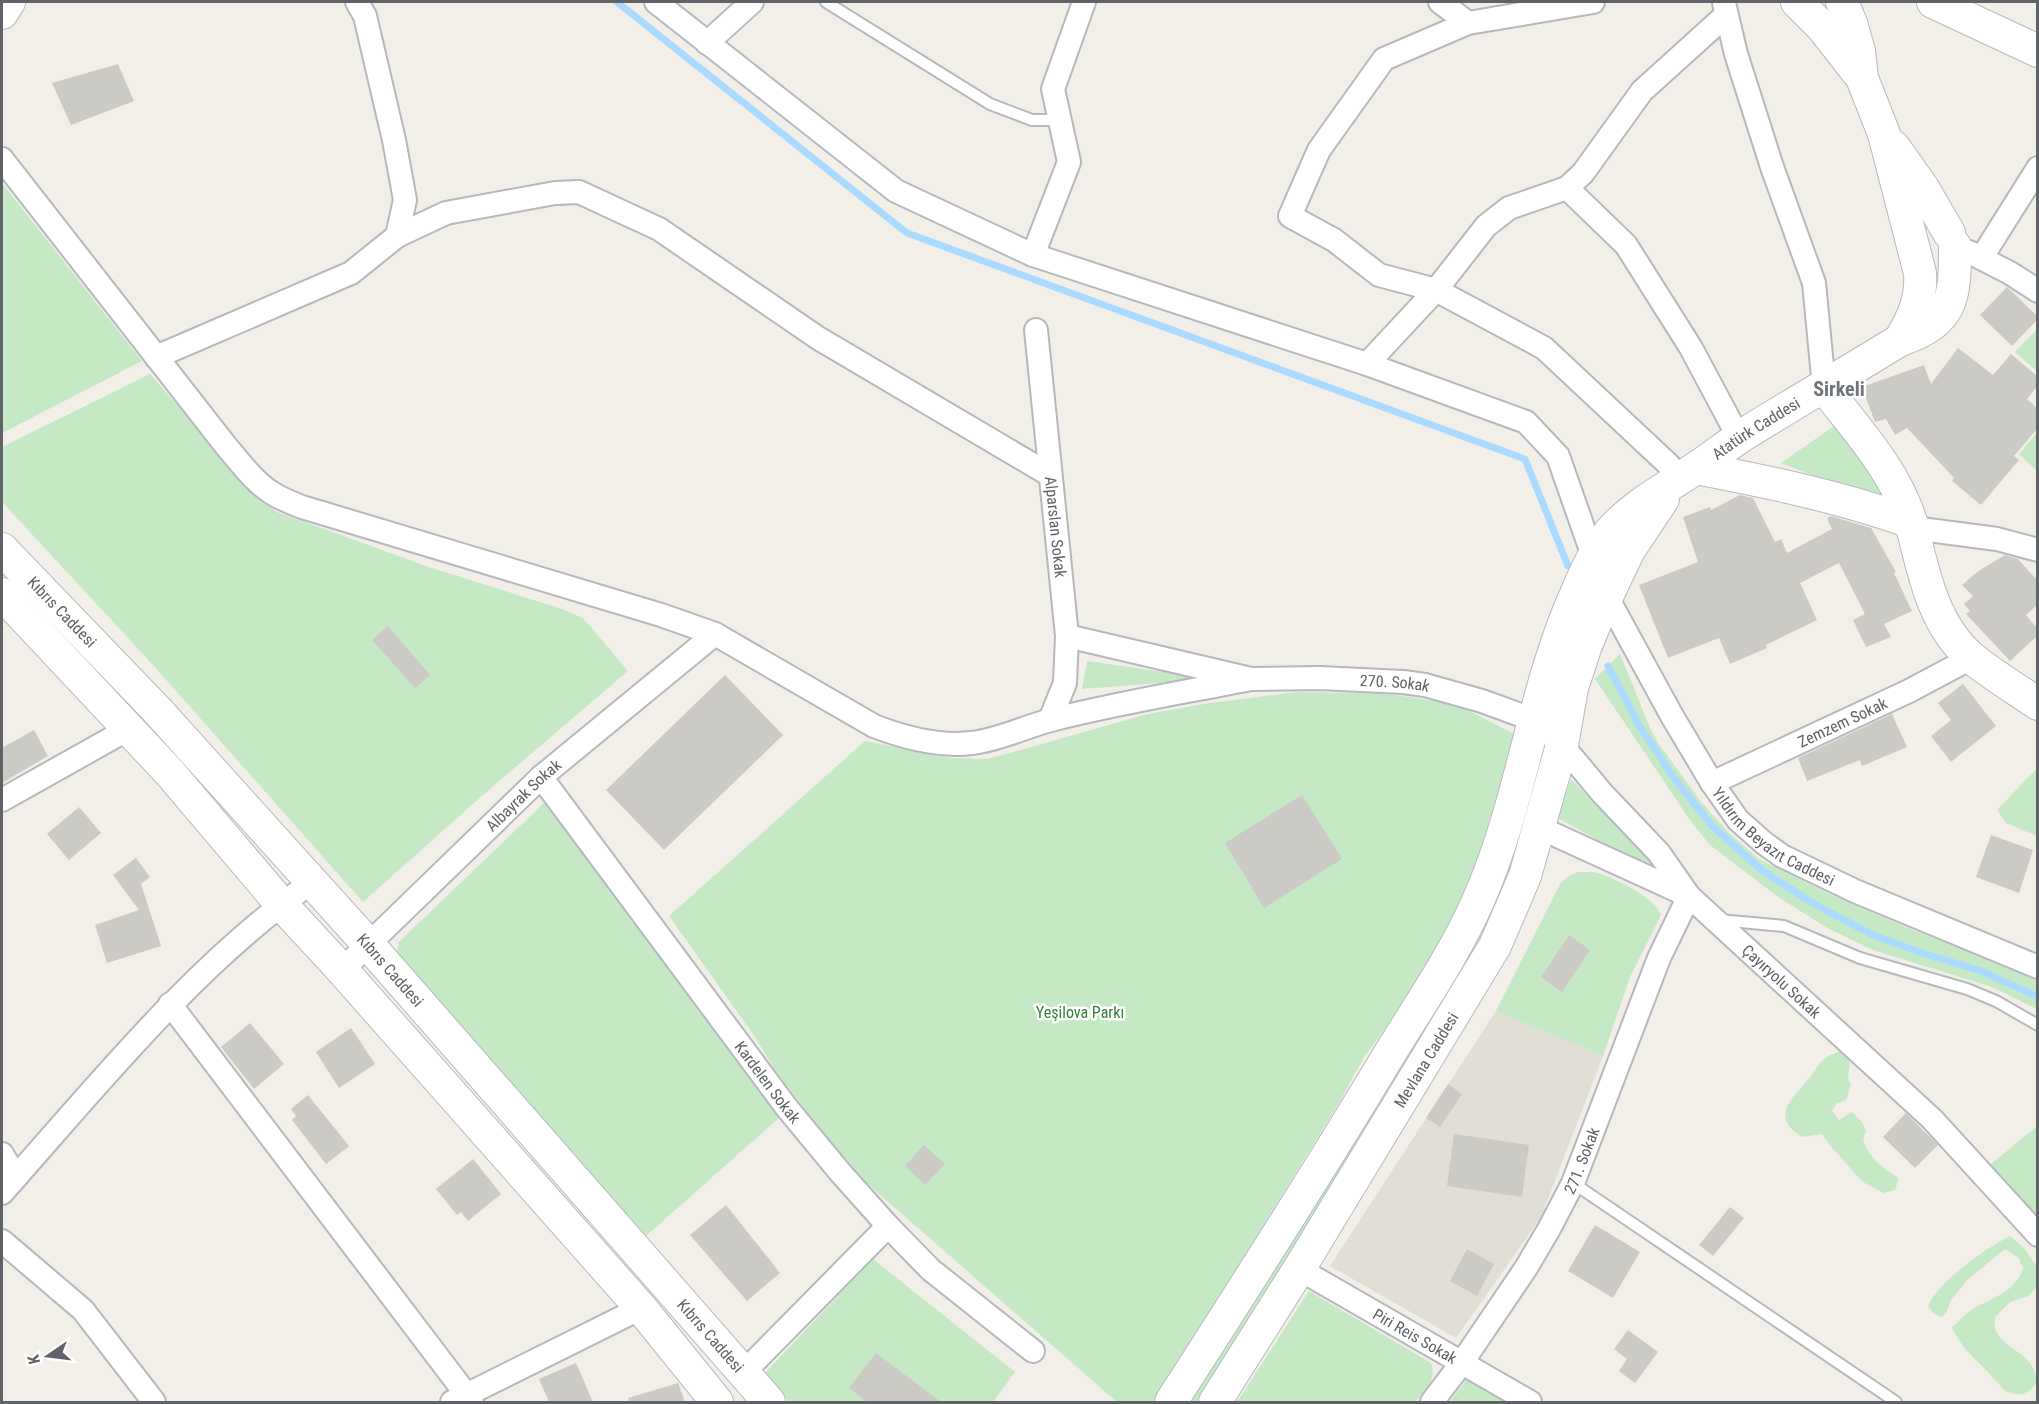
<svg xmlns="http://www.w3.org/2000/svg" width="2039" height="1404" font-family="'Roboto Condensed',sans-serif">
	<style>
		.education { fill: #e1ded6 }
		.green { fill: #c5e8c5 }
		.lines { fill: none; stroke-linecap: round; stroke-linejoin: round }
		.stream { stroke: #aadaff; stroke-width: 7 }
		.building { fill: #cccac5 }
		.lane-casing { stroke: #b5b8bc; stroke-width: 14 }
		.street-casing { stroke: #b5b8bc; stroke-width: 26 }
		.secondary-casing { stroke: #b6babf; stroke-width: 34 }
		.lane { stroke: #fff; stroke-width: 10 }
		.street { stroke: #fff; stroke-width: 22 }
		.secondary { stroke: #fff; stroke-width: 32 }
		.labels { text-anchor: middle; stroke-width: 5; stroke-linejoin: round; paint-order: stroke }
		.street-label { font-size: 16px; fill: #5f6368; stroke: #fff }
		.park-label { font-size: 16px; fill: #348238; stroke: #fff }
		.quarter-label { font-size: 20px; font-weight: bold; fill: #70757a; stroke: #fff }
	</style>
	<rect width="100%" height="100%" fill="#f1efe8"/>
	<path class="education" d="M1496 1011 1603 1056 1541 1217 1456 1338 1330 1266Z"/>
	<path class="green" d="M2 183 142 361 2 433Z
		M2037 329V371L2015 352Z
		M150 374 261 500 277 512 429 567 562 609 583 618 628 671 484 794 363 902 153 665 4 504 2 506V447Z
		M1834 426 1888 497 1884 503 1781 463Z
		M2037 433V471L2019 454Z
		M1620 654 1650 728 1658 743 1702 803 1727 831 1759 859 1825 892 1913 930 1986 957 2037 981V1009L1992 987 1873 950 1829 929 1778 897 1710 845 1690 820 1595 679Z
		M1087 661 1212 679 1082 689Z
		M1297 692C1354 693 1412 691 1466 710 1483 717 1500 727 1516 735L1476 863 1464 897 1451 923 1408 994 1377 1040 1364 1057 1339 1103 1154 1402H1117L870 1186 817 1126 774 1068 753 1034 669 916 865 741 952 758 988 759 1148 714 1210 703Z
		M2037 768V836L2006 823 1997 810Z
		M1571 779 1668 879 1558 818Z
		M546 801 653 941 779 1118 646 1236 397 953 399 942Z
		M1518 830 1523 831 1491 921 1399 1081 1199 1402H1188Z
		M1578 872C1583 872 1588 872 1593 872 1610 875 1657 898 1661 915L1630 977 1603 1056 1496 1011 1560 884 1569 876Z
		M1841 1051 1850 1058 1848 1078 1851 1085 1846 1100 1836 1104 1832 1111 1839 1120 1852 1112 1862 1122 1866 1131 1863 1139C1869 1158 1882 1168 1899 1178L1895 1190 1884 1193 1863 1182 1832 1148 1822 1134 1802 1137C1771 1117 1789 1101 1807 1081 1821 1065 1818 1058 1841 1051Z
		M2037 1126V1216L1990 1165Z
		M2010 1236 2024 1248 2037 1267V1287L2028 1296 2010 1302 1995 1317C1995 1322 1994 1328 1996 1331 2008 1353 2034 1352 2037 1382 2030 1392 2022 1397 2010 1393 2003 1391 2001 1386 1996 1381 1981 1363 1961 1350 1952 1327 1959 1322 1965 1313 1973 1309 1993 1297 2014 1293 2023 1269L2019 1258 2005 1249 1967 1280 1951 1300 1946 1313 1942 1317 1933 1313 1928 1306C1939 1281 1986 1248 2010 1236Z
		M873 1259 1015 1372 993 1402H790L763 1375Z
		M1309 1291 1431 1363C1437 1380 1426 1389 1415 1402H1237Z
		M1467 1379 1509 1402H1450Z"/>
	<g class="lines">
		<path class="stream" d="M617 2 907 233 1525 459 1568 566
			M1608 666 1640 727 1674 778 1713 827 1763 871 1814 904 1873 935 1922 953 1981 971 2038 997"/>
	</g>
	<path class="building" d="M118 64 134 101 71 125 52 83Z
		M2007 287 2037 316V320L2012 346 1980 315Z
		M1958 348 1993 375 2011 354 2037 376V387L2027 399 2037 408V429L2014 456 2019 460 1981 505 1952 481 1954 478 1907 428 1895 435 1886 419 1875 422 1862 387 1924 365 1931 384Z
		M1740 495 1753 498 1775 542 1781 539 1787 553 1832 529 1827 518 1831 516 1871 528 1896 572 1894 573 1912 611 1884 624 1891 637 1866 647 1853 620 1865 614 1839 563 1800 583 1817 620 1766 645 1767 648 1730 664 1719 638 1668 658 1639 585 1698 562 1683 517 1710 507 1711 510Z
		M2005 555 2018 559 2037 580V605L2026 615 2037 628V636L2010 661 1966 614 1970 611 1964 604 1973 596 1962 585 1977 572Z
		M388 626 430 675 415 688 372 640Z
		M725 675 783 735 664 850 606 790Z
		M1963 684 1996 726 1951 762 1931 736 1951 720 1938 703Z
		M1892 714 1907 747 1862 766 1860 760 1807 781 1798 758Z
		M34 730 48 756 2 783V748Z
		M1302 795 1342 859 1264 908 1225 843Z
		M79 807 101 833 69 860 47 834Z
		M1991 835 2033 850 2019 893 1976 877Z
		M136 858 150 877 141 884 161 946 107 963 95 925 139 910 113 875Z
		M1569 935 1590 950 1562 992 1541 977Z
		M250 1023 284 1064 254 1089 221 1047Z
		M351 1028 375 1064 339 1088 316 1052Z
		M1448 1084 1462 1094 1440 1127 1426 1118Z
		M308 1095 349 1146 326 1164 292 1120 296 1116 291 1109Z
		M1906 1113 1938 1145 1915 1168 1883 1137Z
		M1454 1134 1529 1145 1522 1197 1447 1186Z
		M924 1145 945 1164 925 1185 905 1166Z
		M473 1159 501 1194 468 1221 461 1212 457 1215 436 1189Z
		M726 1205 780 1273 747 1301 690 1235Z
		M1730 1207 1744 1218 1713 1256 1699 1245Z
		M1595 1225 1640 1252 1613 1298 1568 1271Z
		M1467 1249 1494 1264 1477 1296 1450 1281Z
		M1628 1330 1658 1352 1635 1383 1619 1371 1627 1359 1614 1349Z
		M876 1353 941 1402H867L849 1388Z
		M576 1363 593 1402H549L539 1379Z
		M678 1383 685 1402H629L628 1398Z"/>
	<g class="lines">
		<g class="lane-casing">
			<path id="lane" d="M826 2 990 104 1032 120H1060
				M1719 920 1784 926 1860 958 1967 989 1996 1001 2038 1025
				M1573 1183 1896 1402"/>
		</g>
		<g class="street-casing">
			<g id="street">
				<path d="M656 2 896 191 1033 255 1367 364 1526 422 1558 456 1593 556"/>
				<path d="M1440 2 1468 23"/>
				<path d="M1593 2 1468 23 1384 59 1319 150 1290 216 1334 240 1379 275 1436 290 1544 348 1669 465 1676 481"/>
				<path d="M1724 3 1736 54 1772 167 1814 283 1824 387"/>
				<path d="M707 43 752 2"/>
				<path d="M2 159 226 446C240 462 254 482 272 493 281 499 292 503 302 507L661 615 715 634 874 726C905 738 938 747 972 743 999 740 1024 727 1051 720 1117 703 1185 692 1251 679L1067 636"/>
				<path d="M1567 188 1626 245 1691 348 1739 438"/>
				<path d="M397 236 446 213 555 193 579 192 659 229 818 338 1050 475"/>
				<path d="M1969 252 2010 273 2038 291"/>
				<path d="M1033 255 1069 162 1053 89 1084 2"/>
				<path d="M1982 257 2038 168"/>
				<path id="s1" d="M1036 330 1067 636 1065 683 1050 720"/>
				<path d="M156 357 351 273 397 236 405 200 394 140 365 16 357 2"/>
				<path d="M1367 364 1436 290 1486 226 1509 208 1567 188 1583 173 1642 91 1726 15"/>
				<path d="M1913 528 1997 539 2038 550"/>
				<path id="s2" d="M1607 597 1672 716 1712 783 1738 820 1764 843 1782 856 1855 891 2038 967"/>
				<path id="s3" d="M1251 679 1320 678 1403 682 1425 685 1482 701 1534 720 1562 745 1602 793 1659 853 1689 896 1932 1119 2038 1235"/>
				<path id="s4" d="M541 777 787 1108 839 1171 888 1226 931 1270 1033 1351"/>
				<path id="s5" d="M1712 783 1909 691 1971 658"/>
				<path d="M2 800 130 728"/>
				<path id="s6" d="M342 970 541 777 715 634"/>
				<path d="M170 1004 472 1402"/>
				<path d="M2 1154 16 1177"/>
				<path d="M2 1193C98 1085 193 966 312 882"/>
				<path d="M2 1241 83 1310 154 1402"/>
				<path id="s7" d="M1299 1269 1530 1402"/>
				<path d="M742 1374 888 1226"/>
				<path d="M452 1402 641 1308"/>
				<path id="s8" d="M1432 1402 1461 1364 1526 1268 1549 1229 1573 1183 1659 958 1689 896 1538 827"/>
			</g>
		</g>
		<g class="secondary-casing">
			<g id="secondary">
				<path d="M1797 2 1822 27 1858 73"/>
				<path d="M1842 2 1851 23 1859 51 1862 78 1884 134 1920 273C1922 299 1913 318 1900 340"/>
				<path d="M1933 2 2038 51"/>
				<path d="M2 13 9 2"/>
				<path d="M1894 147 1923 188 1949 233"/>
				<path d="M1696 468C1769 482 1841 497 1911 522 1895 470 1856 429 1824 387"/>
				<path d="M1911 522C1923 570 1932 625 1973 659 1993 675 2016 689 2038 704"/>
				<path id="s9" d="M2 549 157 710 368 944 769 1402"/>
				<path d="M2 594 170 773 281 904 342 970 641 1308 717 1402"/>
				<path id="s10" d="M1171 1402C1243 1290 1315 1178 1384 1063 1416 1010 1453 958 1478 901 1520 807 1531 703 1570 608 1581 582 1592 554 1610 532 1633 505 1668 487 1696 468 1711 458 1725 447 1740 437 1792 404 1847 373 1900 340 1954 322 1955 297 1955 246"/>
				<path id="s11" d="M1215 1402 1299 1269 1495 946 1525 876 1562 745 1572 688 1585 648 1601 609 1629 550 1663 499"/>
			</g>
		</g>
		<use href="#lane" class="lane"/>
		<use href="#street" class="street"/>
		<use href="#secondary" class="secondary"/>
	</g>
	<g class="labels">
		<g class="street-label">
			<text dy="6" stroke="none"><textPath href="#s10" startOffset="1161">Atatürk Caddesi</textPath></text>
			<text dy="6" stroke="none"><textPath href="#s1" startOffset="198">Alparslan Sokak</textPath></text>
			<text dy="6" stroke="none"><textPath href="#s9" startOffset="87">Kıbrıs Caddesi</textPath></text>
			<text dy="6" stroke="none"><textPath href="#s3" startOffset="144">270. Sokak</textPath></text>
			<text dy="6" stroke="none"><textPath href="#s5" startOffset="144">Zemzem Sokak</textPath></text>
			<text dy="6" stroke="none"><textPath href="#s6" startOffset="252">Albayrak Sokak</textPath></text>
			<text dy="6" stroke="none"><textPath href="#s2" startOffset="297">Yıldırım Beyazıt Caddesi</textPath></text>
			<text dy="6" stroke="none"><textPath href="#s9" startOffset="573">Kıbrıs Caddesi</textPath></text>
			<text dy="6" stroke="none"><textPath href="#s3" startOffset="650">Çayıryolu Sokak</textPath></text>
			<text dy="6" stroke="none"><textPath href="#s11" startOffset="402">Mevlana Caddesi</textPath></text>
			<text dy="6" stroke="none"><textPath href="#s4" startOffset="380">Kardelen Sokak</textPath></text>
			<text dy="6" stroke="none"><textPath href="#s8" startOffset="285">271. Sokak</textPath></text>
			<text dy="6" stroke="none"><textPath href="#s9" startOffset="1059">Kıbrıs Caddesi</textPath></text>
			<text dy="6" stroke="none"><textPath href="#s7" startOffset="134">Piri Reis Sokak</textPath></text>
		</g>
		<g class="park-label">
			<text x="1080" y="1018">Yeşilova Parkı</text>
		</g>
		<g class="quarter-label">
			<text x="1839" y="396">Sirkeli</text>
		</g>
	</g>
	<rect width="2039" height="1404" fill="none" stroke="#5f6368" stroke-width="6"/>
	<g transform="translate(48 1356) rotate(256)" stroke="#ffffff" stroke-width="4.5" paint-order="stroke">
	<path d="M0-4.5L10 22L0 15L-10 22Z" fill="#5f6368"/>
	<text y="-9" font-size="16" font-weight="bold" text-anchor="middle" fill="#5f6368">K</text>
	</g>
</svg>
